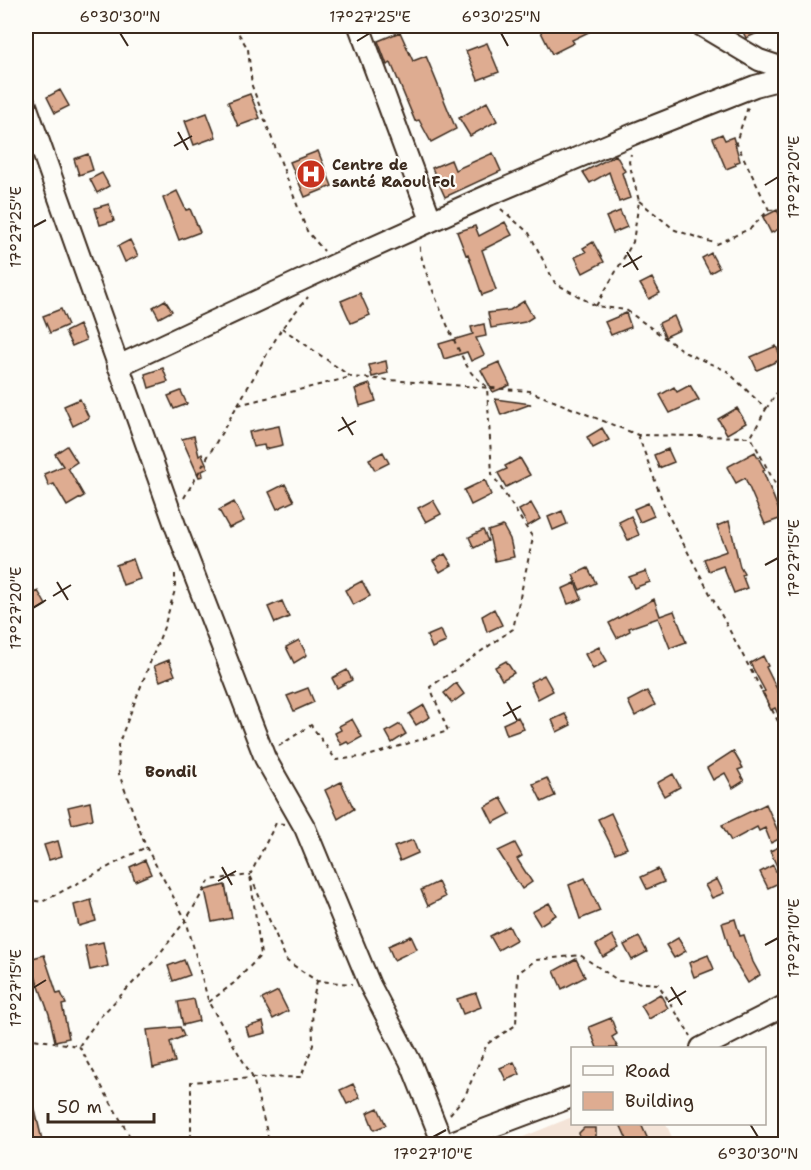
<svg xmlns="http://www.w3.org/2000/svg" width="811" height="1170" font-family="'Shantell Sans',sans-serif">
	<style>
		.built { fill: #f4e4d8 }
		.building { fill: #deac91; stroke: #3b2a1e; stroke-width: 1.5 }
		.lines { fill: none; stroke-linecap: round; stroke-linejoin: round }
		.minor-casing { stroke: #3b2a1e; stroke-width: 24 }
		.path { stroke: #3b2a1e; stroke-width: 2; stroke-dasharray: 4.5 4.5; stroke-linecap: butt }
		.minor { stroke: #fdfcf7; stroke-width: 20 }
		.ticks { fill: none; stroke: #3b2a1e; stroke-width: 2 }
		.labels { text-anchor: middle; stroke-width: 4.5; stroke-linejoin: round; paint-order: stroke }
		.poi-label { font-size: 15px; font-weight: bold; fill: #3b2a1e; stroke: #fdfcf7; text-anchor: start }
		.neighbourhood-label { font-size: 16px; font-weight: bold; fill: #3b2a1e; stroke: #fdfcf7 }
		.neatline { fill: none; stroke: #3b2a1e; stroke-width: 2 }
		.ticks-label { font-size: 15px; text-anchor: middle; fill: #3b2a1e }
	</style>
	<rect width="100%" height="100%" fill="#fdfcf7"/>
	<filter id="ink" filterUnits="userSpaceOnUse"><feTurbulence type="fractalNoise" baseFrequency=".0167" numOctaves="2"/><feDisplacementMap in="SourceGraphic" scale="12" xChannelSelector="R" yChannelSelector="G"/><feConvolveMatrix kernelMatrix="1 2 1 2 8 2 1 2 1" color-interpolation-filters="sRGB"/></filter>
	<g filter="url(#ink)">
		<path class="built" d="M572 1117V1124H666L675 1144H506Z"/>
		<path class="building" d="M538 26H601L572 40 574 43 552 54Z
			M740 26H774L746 38Z
			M400 32 413 61 426 56 456 129 431 142 419 120 415 121 391 63 387 65 378 41Z
			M487 43 499 72 478 80 466 51Z
			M60 90 69 106 55 113 47 97Z
			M250 94 260 118 238 126 228 102Z
			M487 102 497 121 470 136 459 118Z
			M207 113 216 137 194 145 185 121Z
			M722 134 725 140 733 137 740 161 735 163 736 165 726 169 713 138Z
			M318 151 332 186 305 197 290 162Z
			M493 153 501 171 445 197 432 168 451 160 455 170Z
			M88 154 93 170 79 175 74 159Z
			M616 155 625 171 622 173 630 198 619 202 609 172 590 183 583 172Z
			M102 173 109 186 97 193 90 179Z
			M177 191 186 210 190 209 200 232 179 240 163 198Z
			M109 204 114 221 100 225 95 208Z
			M777 210 785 226 771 233 763 217Z
			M620 211 627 227 613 233 606 217Z
			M505 222 512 235 482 250 496 290 482 295 468 254 466 255 457 232 475 226 479 236Z
			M130 240 138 256 125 262 118 246Z
			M593 242 604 262 583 273 575 257 586 252 583 248Z
			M711 253 719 268 710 273 702 258Z
			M652 278 660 293 649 299 640 284Z
			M360 293 370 315 351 323 341 301Z
			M165 300 172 311 159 318 153 307Z
			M524 301 533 317 525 322 491 328 488 313 510 310Z
			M61 309 68 325 50 333 43 316Z
			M626 313 631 327 611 335 605 322Z
			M674 316 680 330 665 337 659 323Z
			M484 324 486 336 476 338 484 355 471 361 467 352 444 359 439 344 473 334 471 327Z
			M79 325 86 340 72 346 65 332Z
			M776 346 782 359 757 370 751 357Z
			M386 361 388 373 372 377 369 365Z
			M499 362 510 385 493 392 481 370Z
			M163 368 168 382 149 388 145 374Z
			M370 384 376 401 360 406 355 389Z
			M690 385 699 400 670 413 660 395 674 387 677 392Z
			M181 391 187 404 174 409 168 396Z
			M80 399 89 418 73 426 64 406Z
			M495 399 531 404 501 415Z
			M737 408 746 423 727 434 718 419Z
			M279 426 283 445 265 449 264 445 253 447 249 432Z
			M602 428 609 440 593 448 587 437Z
			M194 436 199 456 202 454 208 468 202 471 203 476 199 477 182 439Z
			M67 446 77 462 68 468 84 496 67 506 54 484 49 486 44 474 63 466 55 454Z
			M668 449 674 462 659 468 654 455Z
			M383 452 389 463 375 470 369 459Z
			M755 452 765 470 763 471 782 518 765 524 745 478 736 483 727 467Z
			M520 458 530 475 506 487 498 473 507 469 505 466Z
			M485 480 491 495 471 505 464 490Z
			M285 484 294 501 277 509 269 492Z
			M433 500 441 514 426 522 418 508Z
			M234 502 244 521 229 528 219 510Z
			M531 503 540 519 528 526 519 510Z
			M648 503 654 516 640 522 634 509Z
			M562 511 567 524 553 530 548 517Z
			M631 516 639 535 628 540 619 522Z
			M729 521 740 567 744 574 742 575 747 588 734 593 723 566 709 571 704 559 727 551 717 526Z
			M503 526 510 539 514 557 495 561 488 531Z
			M483 530 488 541 474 548 469 537Z
			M445 554 452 565 440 572 433 561Z
			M133 559 140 579 123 585 116 565Z
			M588 568 596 583 580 590 573 575Z
			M646 571 650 582 634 588 629 577Z
			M362 581 370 596 353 605 345 590Z
			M575 583 582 599 568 604 562 589Z
			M38 591 46 605 34 612 26 598Z
			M654 599 660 616 674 611 686 642 670 648 658 618 629 628 630 631 617 638 609 623Z
			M282 601 289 617 275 623 268 607Z
			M494 609 502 625 487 632 482 616Z
			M441 630 446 642 432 648 427 636Z
			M299 640 307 655 294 663 286 647Z
			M599 647 607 661 593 669 585 654Z
			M763 656 768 666 766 667 786 707V715L780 718 775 708 771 710 762 692 765 691 750 663Z
			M169 660 175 675 160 681 154 666Z
			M506 661 514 673 502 680 495 667Z
			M347 670 352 680 337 688 332 678Z
			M544 675 553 691 538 699 530 682Z
			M456 683 464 694 452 703 444 693Z
			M308 688 314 702 294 711 287 696Z
			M647 691 655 705 635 716 628 701Z
			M424 705 430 717 416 725 409 714Z
			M565 714 571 725 557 732 552 720Z
			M518 717 524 729 507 735 503 724Z
			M352 719 362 737 349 744 347 742 341 745 335 733 341 730 339 726Z
			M400 724 406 734 392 743 386 732Z
			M733 751 743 768 738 770 744 781 733 788 725 773 713 780 707 768Z
			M673 774 680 787 664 796 657 783Z
			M547 778 555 796 542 802 533 784Z
			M341 782 354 809 338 819 325 790Z
			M501 798 510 814 493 823 485 807Z
			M90 802 93 819 72 824 68 807Z
			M766 804 781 838 771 843 765 828 759 831 757 827 731 841 722 825Z
			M611 813 627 848 615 853 598 819Z
			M413 840 418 853 400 861 394 847Z
			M58 841 62 856 49 860 44 845Z
			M515 843 522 856 517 859 532 882 522 889 498 851Z
			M786 844V886L770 851Z
			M145 860 151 874 135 881 130 867Z
			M773 865 781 882 768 888 760 872Z
			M658 869 664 882 647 889 641 877Z
			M585 878 600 911 580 919 569 885Z
			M717 879 724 893 712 898 705 885Z
			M438 882 445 897 428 906 421 890Z
			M225 885 232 918 212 922 205 890Z
			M91 900 96 921 79 926 74 905Z
			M549 903 556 915 540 925 532 912Z
			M735 919 740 936 744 935 753 962 760 975 748 983 732 957 722 923Z
			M509 926 516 940 498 950 490 936Z
			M612 935 619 948 603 957 596 945Z
			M411 936 417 949 394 960 388 946Z
			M639 937 647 952 632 960 624 945Z
			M678 938 686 951 674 958 666 945Z
			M103 942 108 966 90 970 85 946Z
			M44 955 57 994 61 993 66 1004 62 1005 69 1038 55 1041 49 1014 29 959Z
			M708 955 714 969 694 977 689 963Z
			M576 959 585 977 562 989 554 971Z
			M184 960 190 975 173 981 168 966Z
			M278 991 288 1011 273 1019 262 999Z
			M476 993 481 1007 463 1014 457 999Z
			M660 994 668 1008 649 1019 641 1005Z
			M194 999 199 1021 183 1025 178 1002Z
			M611 1018 617 1034 612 1037 618 1048H597L589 1027Z
			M263 1022 266 1033 249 1037 246 1027Z
			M180 1027 184 1036 170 1042 175 1062 153 1068 147 1030Z
			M514 1062 520 1074 506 1080 500 1068Z
			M353 1084 360 1098 347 1104 340 1090Z
			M30 1089 43 1144H29L26 1133V1090Z
			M378 1108 386 1125 374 1130 367 1113Z
			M620 1124H641L650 1144H629Z
			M584 1128H596V1140L591 1144H584L580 1139 579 1133Z"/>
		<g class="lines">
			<g class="minor-casing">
				<path id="minor" d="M359 26 431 220
					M702 26 759 60 786 69
					M26 105 175 525 265 758 305 828 370 985 410 1061 443 1144
					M118 366 336 264 489 195 636 133 755 86 786 78
					M701 1048 786 1005
					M446 1144 572 1097"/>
			</g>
			<path class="path" d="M234 26 248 49 252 86 307 231 324 251
				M639 201 675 230 717 244 751 228 769 210 736 142 748 107
				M501 209 529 233 555 283 596 306 626 310 686 353 727 371 766 409 751 437 786 505
				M769 210 786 209
				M596 306 633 242 639 201 629 162 631 154
				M282 328 351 377 529 391 638 435 751 437
				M238 405 351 377
				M766 409 786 379
				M638 435 667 513 779 723
				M184 498 282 328 308 297
				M175 574V590L164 627 118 745 119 774 146 847 186 920 209 1003 253 1078 270 1144
				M786 717 779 723 786 735
				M279 746 311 725 336 760 368 756 448 731 430 687 513 629 533 538 492 474 487 387C482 382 474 377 470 371 459 355 417 260 420 245
				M26 899 42 902 146 847
				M209 1002 234 983 261 955 250 875 287 961 317 981 352 984
				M26 1038 79 1046 134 1144
				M79 1046 100 1017 153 962 186 920 210 880 250 875 276 823 284 824
				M450 1114 465 1096 487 1044 516 1025 518 973 536 960 580 955 619 981 658 984 691 1036
				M185 1144 191 1141V1082L253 1078 301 1077 313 1045 312 1004 317 981"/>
			<use href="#minor" class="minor"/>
		</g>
	</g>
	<path class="ticks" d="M120 33 128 46M501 33 508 46M357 41 370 33M178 132 188 150M174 146 192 136M765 185 778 177M33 227 46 220M627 252 638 270M623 267 642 256M342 417 353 435M338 431 356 421M765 565 778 558M57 582 68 600M53 596 71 585M33 608 46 600M507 702 517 720M503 716 521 706M222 867 232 885M218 881 236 871M765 945 778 938M671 987 682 1005M33 988 46 980M668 1002 686 991M750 1124 758 1137M433 1137 446 1130"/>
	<defs>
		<g id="hospital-disc" transform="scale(1.5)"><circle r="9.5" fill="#c8321e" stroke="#fdfcf7"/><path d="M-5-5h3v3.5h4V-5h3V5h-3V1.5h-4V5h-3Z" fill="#fff"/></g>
	</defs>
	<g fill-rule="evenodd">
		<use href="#hospital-disc" x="311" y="174"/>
	</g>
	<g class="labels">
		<g class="poi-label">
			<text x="332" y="170">Centre de<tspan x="332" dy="17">santé Raoul Fol</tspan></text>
		</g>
		<g class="neighbourhood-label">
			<text x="171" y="777">Bondil</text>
		</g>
	</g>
	<rect width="811" height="1170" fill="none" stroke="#fdfcf7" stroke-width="66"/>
	<rect x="571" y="1047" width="195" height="78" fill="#fdfcf7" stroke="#afa8a0" stroke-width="1.5"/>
	<rect x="583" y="1066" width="30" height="9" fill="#fdfcf7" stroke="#afa8a0" stroke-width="1.5"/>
	<text x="625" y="1077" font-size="18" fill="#3b2a1e">Road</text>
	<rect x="583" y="1092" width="30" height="18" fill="#deac91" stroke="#afa8a0" stroke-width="1.5"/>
	<text x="625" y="1107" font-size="18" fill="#3b2a1e">Building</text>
	<path d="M48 1113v9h106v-9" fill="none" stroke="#3b2a1e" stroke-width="3"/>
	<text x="57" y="1113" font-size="18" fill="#3b2a1e" stroke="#fdfcf7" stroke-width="4.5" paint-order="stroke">50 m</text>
	<rect x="33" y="33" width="745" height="1104" class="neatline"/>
	<g class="ticks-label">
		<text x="120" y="22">6°30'30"N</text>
		<text x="370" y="22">17°27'25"E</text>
		<text x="501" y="22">6°30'25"N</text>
		<text transform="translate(794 177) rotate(-90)" y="5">17°27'20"E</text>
		<text transform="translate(16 227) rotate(-90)" y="5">17°27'25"E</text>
		<text transform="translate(794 558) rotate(-90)" y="5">17°27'15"E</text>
		<text transform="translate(16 608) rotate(-90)" y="5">17°27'20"E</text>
		<text transform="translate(794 938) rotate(-90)" y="5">17°27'10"E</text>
		<text transform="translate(16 988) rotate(-90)" y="5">17°27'15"E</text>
		<text x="433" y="1159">17°27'10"E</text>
		<text x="758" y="1159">6°30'30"N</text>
	</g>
</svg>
